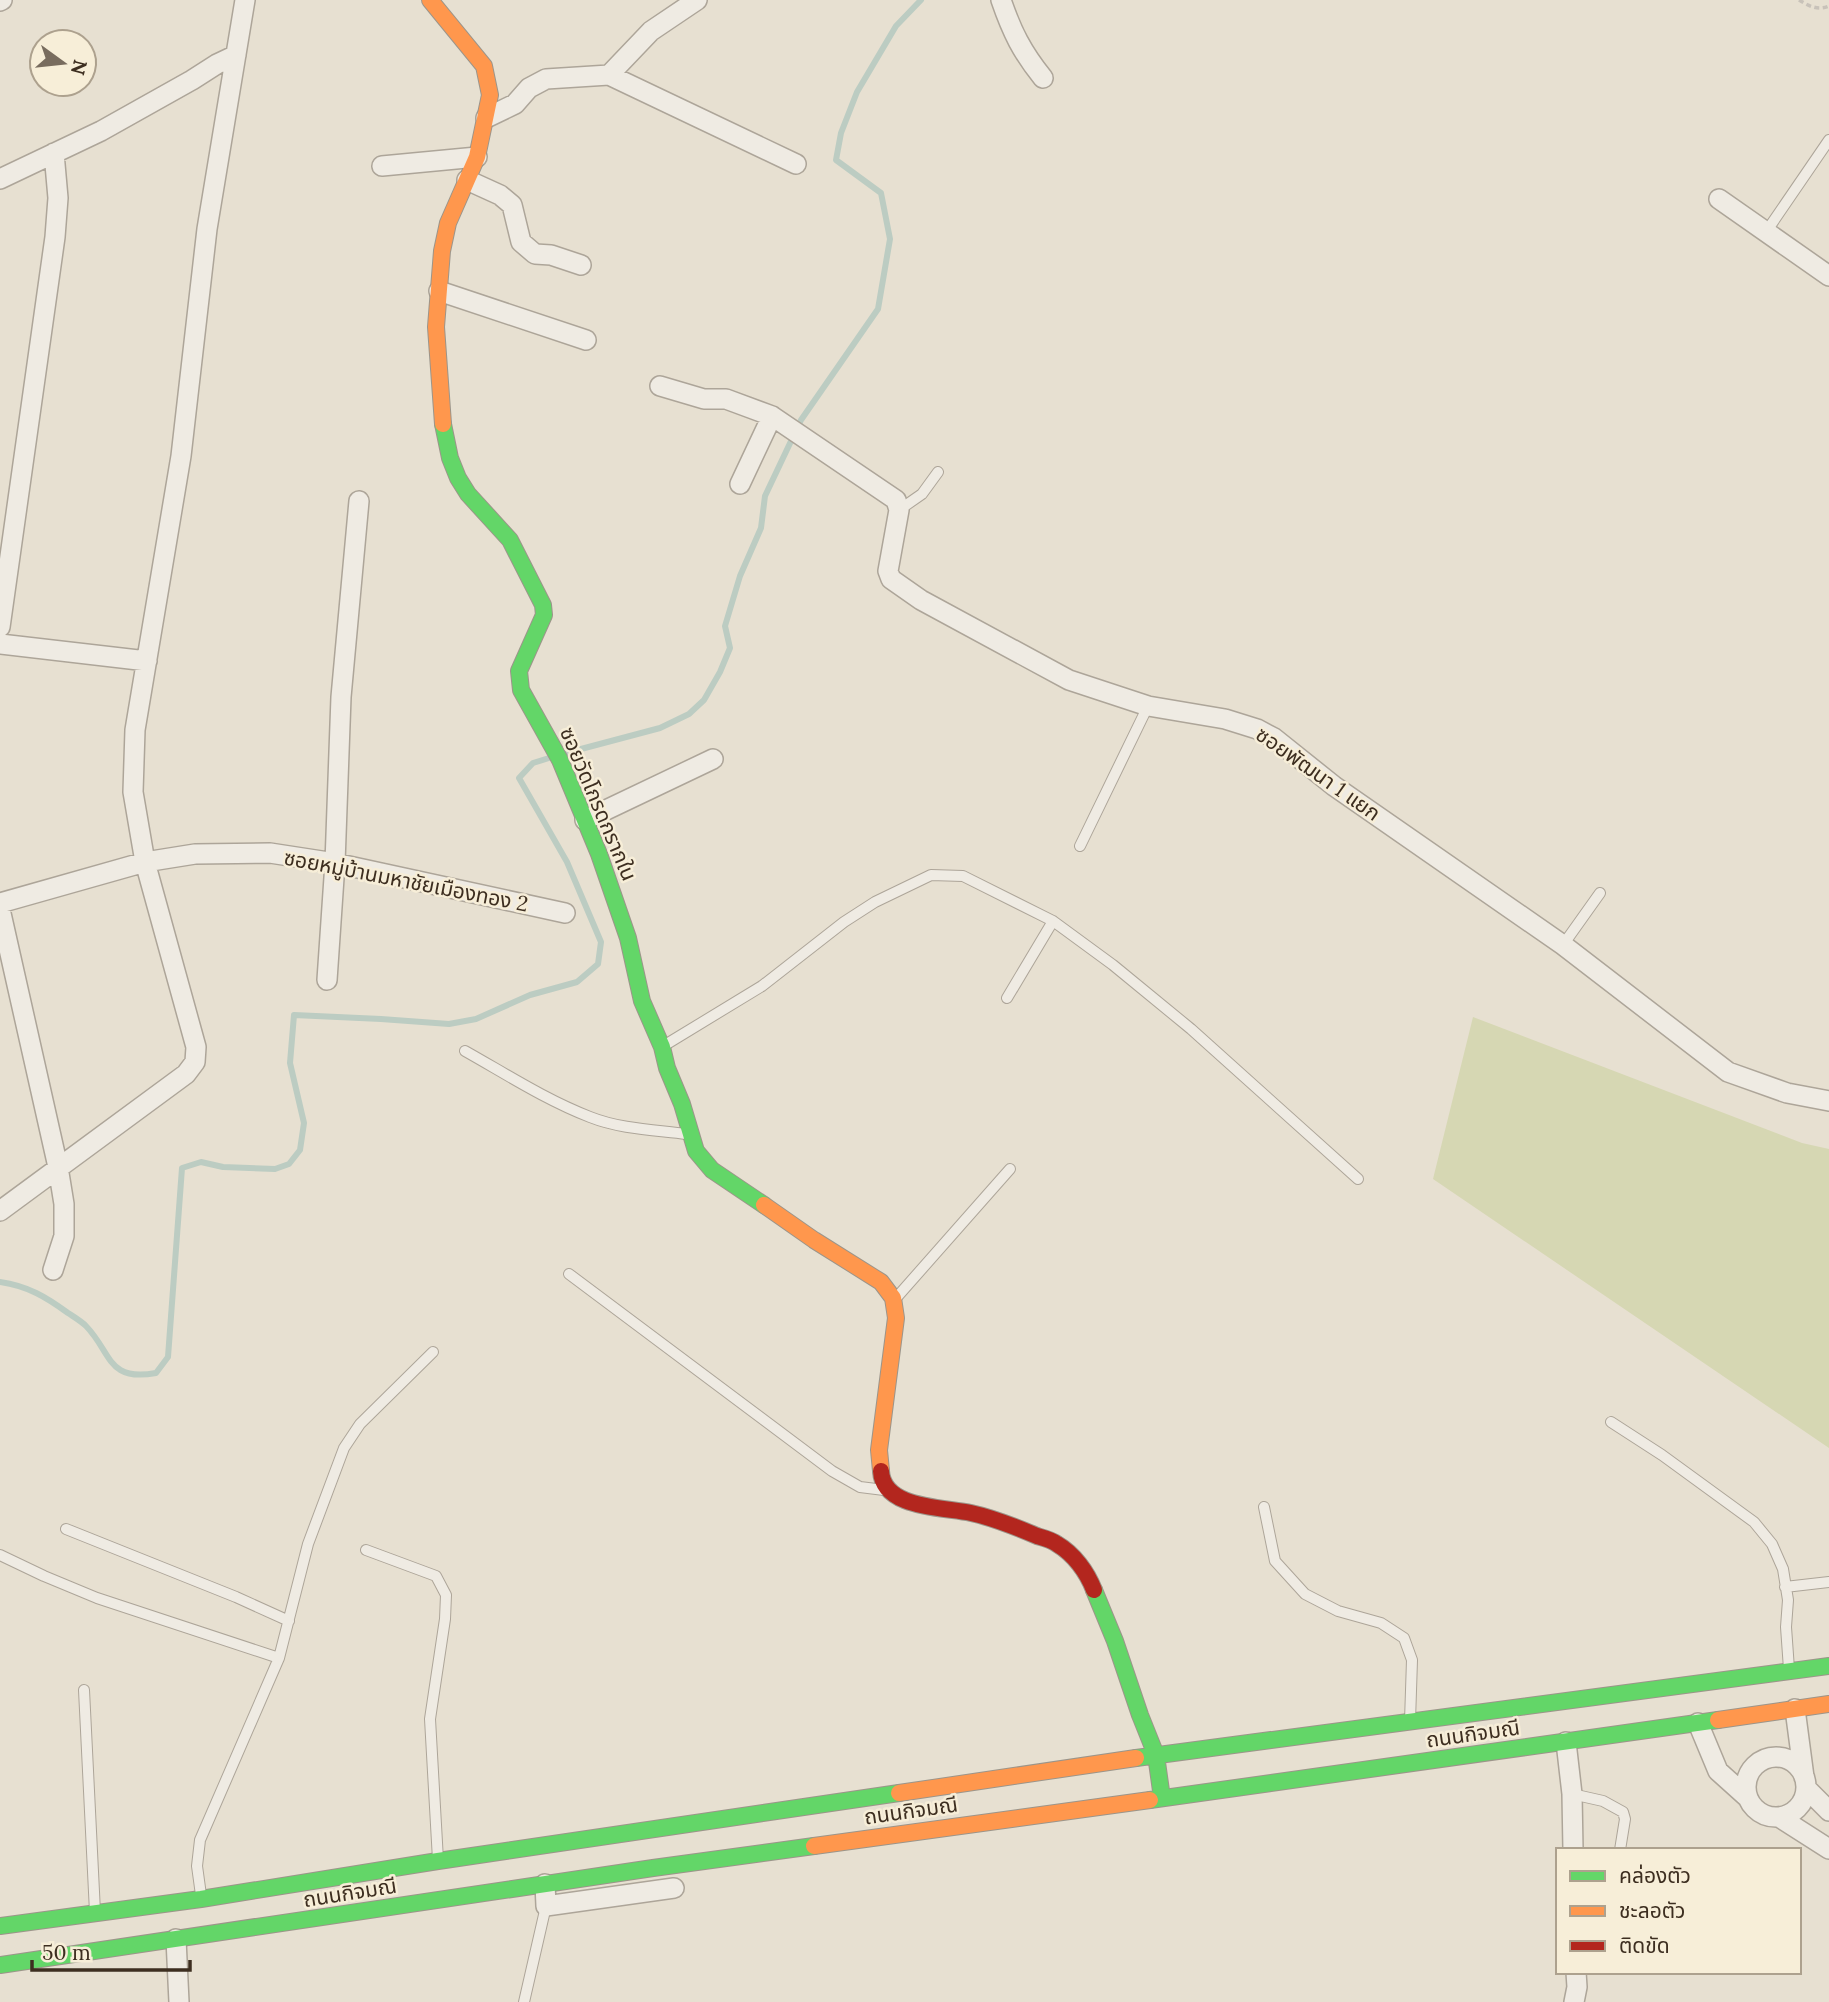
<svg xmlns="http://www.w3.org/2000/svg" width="1829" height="2002" font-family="Lora,'Noto Sans Thai',serif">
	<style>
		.green { fill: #d6d7b3 }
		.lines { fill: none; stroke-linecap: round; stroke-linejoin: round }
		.stream { stroke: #bcccc2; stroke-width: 6 }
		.lane-casing { stroke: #ada599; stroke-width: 12 }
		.street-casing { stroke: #ada599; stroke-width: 22 }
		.fast-casing { stroke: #9c958a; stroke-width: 18 }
		.slow-casing { stroke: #9c958a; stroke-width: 18 }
		.jam-casing { stroke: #9c958a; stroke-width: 18 }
		.path { stroke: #c8c2b9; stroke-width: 3.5; stroke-dasharray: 5 3.5; stroke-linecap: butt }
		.lane { stroke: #efebe3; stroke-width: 10 }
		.street { stroke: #efebe3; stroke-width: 19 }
		.fast { stroke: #63d668; stroke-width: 16 }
		.slow { stroke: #ff974d; stroke-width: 16 }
		.jam { stroke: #b3261e; stroke-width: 16 }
		.labels { text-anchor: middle; stroke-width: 5; stroke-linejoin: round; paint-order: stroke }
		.street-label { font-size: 21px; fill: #3d2e20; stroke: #f7eed8 }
	</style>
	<rect width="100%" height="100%" fill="#e7e0d1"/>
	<path class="green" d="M1473 1017 1802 1143 1829 1149V1448L1433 1179Z"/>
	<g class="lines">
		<path class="stream" d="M566 753 660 728 689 714 704 700 720 672 730 648 725 626 740 576 761 528 765 496 801 420 878 309 890 239 881 193 836 160 841 133 857 92 896 26 921 0
			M0 1282C28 1286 46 1297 68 1313 74 1317 81 1321 86 1326 112 1353 107 1382 156 1373L168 1357 182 1168 201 1162 223 1167 275 1169 289 1164 300 1150 304 1123 290 1063 294 1015 381 1019 449 1024 476 1019 530 995 577 982 598 964 601 942 567 862 519 778 533 763 549 758"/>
		<g class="lane-casing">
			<path id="lane" d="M1766 232 1829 140
				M899 510 922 494 938 472
				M1080 846 1148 706
				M1563 945 1600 893
				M1007 998 1053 921
				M665 1045 762 986 844 922 875 902 931 875 963 876 1053 921 1113 965 1191 1029 1358 1179
				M465 1051C506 1074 546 1100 590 1117 620 1129 655 1130 686 1134
				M569 1274 832 1471 860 1487 884 1490
				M897 1297 1010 1169
				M1611 1422 1662 1455 1754 1522 1772 1544 1783 1569 1788 1600 1786 1627 1789 1669
				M1264 1507 1275 1561 1305 1594 1338 1611 1381 1623 1404 1638 1412 1660 1410 1721
				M66 1529 236 1597 289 1621
				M366 1550 436 1576 446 1595 445 1619 430 1719 438 1860
				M0 1555 44 1576 97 1598 279 1658
				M1785 1587 1829 1582
				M84 1690 95 1912
				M1572 1794 1603 1801 1623 1812 1625 1819 1620 1850
				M201 1895 197 1866 200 1840 279 1658 308 1544 344 1448 360 1424 433 1352
				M524 2002 546 1906"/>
		</g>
		<g class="street-casing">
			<path id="street" d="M1001 0C1012 32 1022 52 1043 78
				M0 1 2 0
				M609 75 651 31 697 0
				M486 118 515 104 529 88 546 79 609 75 796 164
				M382 166 477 157
				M0 179 101 131 192 80 217 64 236 55
				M467 180 500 195 512 205 521 242 535 254 551 255 581 265
				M1719 199 1829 276
				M439 291 586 340
				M660 386 704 399H726L772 416 896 500 899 510 888 571 891 579 921 600 1069 680 1148 706 1225 719 1257 729 1274 738 1334 786 1563 945 1728 1072 1787 1093 1829 1101
				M740 484 772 416
				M0 627 55 237 58 198 54 153
				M0 644 147 661
				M585 820 713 759
				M0 903 145 862 195 854 270 853 335 863 565 913
				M0 909 58 1167 64 1204V1236L53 1270
				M327 980 335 863 341 697 359 501
				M0 1211 186 1074 195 1062 196 1047 145 862 133 792 135 730 181 456 207 229 245 0
				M1795 1709 1804 1777
				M1698 1723 1718 1771 1748 1798
				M1566 1742 1572 1794 1573 1850
				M1746 1787a30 30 0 1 1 60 0a30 30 0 1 1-60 0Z
				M1806 1788 1829 1811
				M1779 1817 1829 1849
				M545 1884 546 1906 674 1888
				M176 1939 179 2002
				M1574 2002 1577 1987 1576 1972"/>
		</g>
		<g class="fast-casing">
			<path id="fast" d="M443 424 450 458 458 478 468 494 510 540 543 605 544 615 519 671 521 690 560 760 599 854 628 938 642 1001 662 1047 667 1068 682 1104 696 1151 712 1170 764 1205
				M1094 1590 1115 1641 1140 1715 1156 1755 1162 1798
				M1136 1758 1829 1666
				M1150 1800 1718 1720
				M0 1926 201 1899 438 1861 899 1793
				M0 1965 653 1868 814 1846"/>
		</g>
		<g class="slow-casing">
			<path id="slow" d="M430 0 484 66 490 95 477 157 448 223 442 251 436 327 443 424
				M764 1205 814 1240 881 1282 893 1298 896 1318 879 1450 881 1471
				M1718 1720 1829 1704
				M899 1793 1136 1758
				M814 1846 1150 1800"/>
		</g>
		<g class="jam-casing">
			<path id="jam" d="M881 1471C883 1509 943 1507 971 1513 994 1518 1016 1527 1037 1536 1044 1538 1052 1540 1057 1544 1074 1554 1087 1572 1094 1590"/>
		</g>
		<path class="path" d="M1799 0C1809 6 1818 11 1829 6"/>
		<use href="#lane" class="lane"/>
		<use href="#street" class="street"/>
		<use href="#fast" class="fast"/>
		<use href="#slow" class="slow"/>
		<use href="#jam" class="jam"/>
	</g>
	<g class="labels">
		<g class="street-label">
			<text transform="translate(1318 774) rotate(35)" y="7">ซอยพัฒนา 1 แยก</text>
			<text transform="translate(598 804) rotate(67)" y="7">ซอยวัดโกรดกรากใน</text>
			<text transform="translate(406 881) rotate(11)" y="7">ซอยหมู่บ้านมหาชัยเมืองทอง 2</text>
			<text transform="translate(1473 1734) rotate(-8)" y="7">ถนนกิจมณี</text>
			<text transform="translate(911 1811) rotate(-8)" y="7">ถนนกิจมณี</text>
			<text transform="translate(350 1893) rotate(-9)" y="7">ถนนกิจมณี</text>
		</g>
	</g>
	<rect x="1556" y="1848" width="245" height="126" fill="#f7eed8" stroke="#ada18e" stroke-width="2"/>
	<rect x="1570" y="1871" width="35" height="10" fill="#63d668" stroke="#ada18e" stroke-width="2"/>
	<text x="1619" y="1883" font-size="21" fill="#3d2e20">คล่องตัว</text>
	<rect x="1570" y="1906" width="35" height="10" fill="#ff974d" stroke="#ada18e" stroke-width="2"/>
	<text x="1619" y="1918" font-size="21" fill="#3d2e20">ชะลอตัว</text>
	<rect x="1570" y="1941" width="35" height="10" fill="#b3261e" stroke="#ada18e" stroke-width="2"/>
	<text x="1619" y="1953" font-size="21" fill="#3d2e20">ติดขัด</text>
	<g transform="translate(63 63) rotate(105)"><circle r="33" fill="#f7eed8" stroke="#ada18e" stroke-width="2"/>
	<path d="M0-5L12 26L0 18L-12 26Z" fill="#786c5e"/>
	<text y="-10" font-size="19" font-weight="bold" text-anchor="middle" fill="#3d2e20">N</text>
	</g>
	<path d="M32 1960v10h158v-10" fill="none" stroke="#3d2e20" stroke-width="3.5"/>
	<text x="42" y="1960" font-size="21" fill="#3d2e20" stroke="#f7eed8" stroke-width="5" paint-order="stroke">50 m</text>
</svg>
